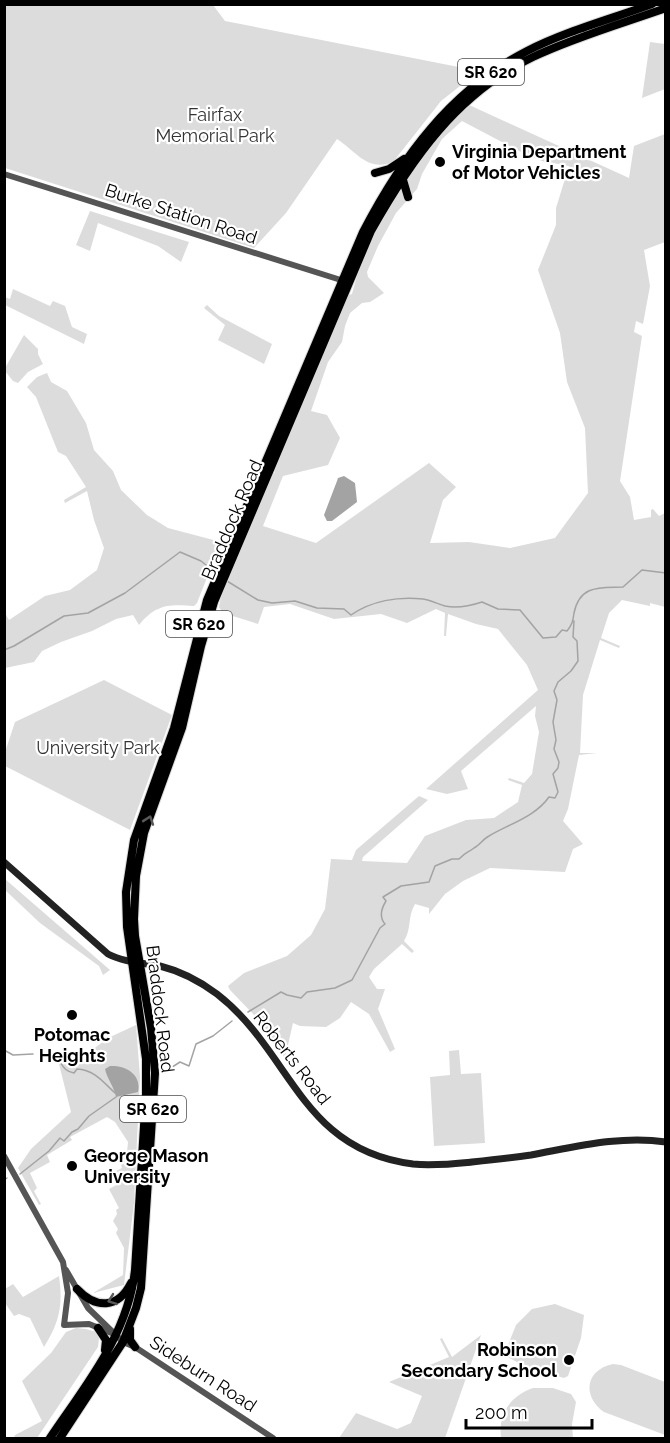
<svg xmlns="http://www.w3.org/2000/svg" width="670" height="1443" font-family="Raleway,sans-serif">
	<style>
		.green { fill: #dcdcdc; fill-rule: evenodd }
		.water { fill: #a3a3a3 }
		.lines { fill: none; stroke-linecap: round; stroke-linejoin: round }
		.stream { stroke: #a3a3a3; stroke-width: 1.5 }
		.primary-casing { stroke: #dbdbdb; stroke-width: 10 }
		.tertiary { stroke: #555; stroke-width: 6 }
		.secondary { stroke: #222; stroke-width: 7 }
		.primary { stroke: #000; stroke-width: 8 }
		.oneway { stroke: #595959 }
		.poi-dot { fill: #000; stroke: #fff; stroke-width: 2 }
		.labels { text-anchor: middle; stroke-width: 4.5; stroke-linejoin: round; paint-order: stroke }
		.shield { fill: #fff; stroke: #4c4c4c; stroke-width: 1.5 }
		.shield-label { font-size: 16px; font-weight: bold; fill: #000 }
		.park-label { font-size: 18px; fill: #333; stroke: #fff }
		.poi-label { font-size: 18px; font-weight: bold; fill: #000; stroke: #fff; text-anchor: start }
		.street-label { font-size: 18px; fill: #000; stroke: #fff }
	</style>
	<rect width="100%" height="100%" fill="#fff"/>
	<path class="green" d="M5 4 213 5 225 21 479 71 441 101 393 162C367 172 357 152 337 139L286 213 254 248 5 168Z
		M650 42 665 44V89L642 98Z
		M467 104 629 178 634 146 665 134V242L644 250 650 286 643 324 636 321 634 332 642 336 620 481 630 497 634 520 651 517V510L653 509 659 516 665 513V607L650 603V606L622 600 609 613 601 638 620 646 619 648 600 640 583 695 580 753H597L579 755 568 809 563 821 583 844 573 849 565 872 490 868 463 881 445 894 429 914V908L415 904C407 918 412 928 404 941L414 951 412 953 402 944 374 969 369 977 377 989H385L378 1009 395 1049 390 1052 369 1014 351 1002 340 1018 326 1027 300 1026 293 1023 285 1058 255 1016 230 990 228 986 244 973 287 956 311 935 325 909 331 859 352 860 356 850 419 796 428 800 363 857 362 861 407 863 425 836 466 820 494 818 518 802 522 785 508 780 509 778 524 783 532 774 539 732 535 716 536 706 461 771 468 789 447 794 426 789 538 690 527 665 498 629 476 624 448 614 446 636H444L445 613 436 609 407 623 381 614 334 619 290 604 264 607 258 624 223 613 219 607 223 587 263 490 275 472V463L348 295 352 294 357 276 356 273C375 228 400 185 430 145 441 131 455 117 467 104ZM462 121 523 153 542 161 569 166 556 208V225L538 270 560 333 567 382 585 428 588 493 555 538 510 548 469 542 430 543 443 500 456 487 429 463 316 543 263 526 283 476 328 465 340 438 327 415 311 411 328 362 342 342 345 326 350 313 362 303 370 302 384 293 368 277 367 272 378 246 396 213 417 189 422 174 442 139Z
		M90 211 189 242 181 262 158 246 98 223 90 251 76 245Z
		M13 289 50 306 53 301 65 306 72 327 87 334 84 344 5 305V297L10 299Z
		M207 305 219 316 272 344 264 364 218 340 225 325 204 308Z
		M24 335 38 349V354L43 364 28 372 18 383 13 381 5 371V368Z
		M47 373 51 382 67 391 86 423 94 450 113 471 121 490 147 515 168 528 221 542 197 603 194 606C169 604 156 604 139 625L133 615 116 619 92 631 61 642 42 651 34 662 5 668V613L9 620 45 596 70 590 97 570 104 548 94 520 87 491 65 503 64 500 86 487 66 456 58 452 36 397 27 387 37 377Z
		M104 680 172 715 130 830 5 766V752L15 722Z
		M5 879 110 970 103 975 99 966 40 923 5 890Z
		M136 1025 140 1077 134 1203 124 1285 93 1293 123 1275 124 1248 116 1233 118 1229 113 1221 117 1214 116 1210 119 1208 109 1189 120 1183 114 1172 122 1168 121 1165 124 1163 120 1156 127 1152 128 1142 115 1122 107 1117 70 1137 72 1140 47 1155 50 1162 30 1173 37 1188 34 1191 41 1204 39 1205 18 1168 31 1149 71 1112 57 1056 80 1059 108 1038Z
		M459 1050 461 1074 481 1073 485 1143 434 1146 430 1077 450 1075 449 1051Z
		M59 1276C63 1305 60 1321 44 1347L30 1318 19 1314 14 1316 5 1303V1289L13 1284 23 1297Z
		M555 1304 584 1315 581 1338 568 1376 564 1378 526 1367 504 1355 516 1325 532 1309Z
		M76 1328 86 1329 96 1332 99 1338 98 1347 37 1438H14L15 1435 42 1421 22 1381 51 1353 66 1332Z
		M481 1335 445 1438H339L356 1413 397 1429 411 1423 422 1396 389 1382 449 1357 440 1339 442 1338 452 1357Z
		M613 1364 621 1365 665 1382V1435L604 1412C582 1396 585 1370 613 1364Z
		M533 1388H553L571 1394 576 1402 572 1424 573 1438H501C498 1414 510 1396 533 1388Z"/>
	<path class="water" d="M344 476 355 483 357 502 332 521H327L324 515 337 481 338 478Z
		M110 1066C125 1065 142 1074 138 1092L116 1097C114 1086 107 1079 105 1069Z"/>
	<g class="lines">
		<path class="stream" d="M227 581 258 600 272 603 295 601 317 608 344 609 351 615C371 601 398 596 423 599 430 600 438 604 445 606 458 609 470 606 482 602L498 609 520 610 543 638 556 637 562 630 567 631C572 625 573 621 574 613 580 584 601 588 623 587L642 570 666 573
			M4 650 14 646 64 616 88 613 125 593 180 552 201 561 211 569
			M248 1012 281 992 287 995 301 998 307 992 335 988 352 980 380 928 385 924C379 917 381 909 386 901L383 897 401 886 429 882 435 866 452 859H459C467 851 466 854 474 848 480 845 483 839 489 836 509 824 535 817 549 797L555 798 558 792 553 774 558 768 559 762 554 749 556 740 553 722 557 700 554 691 558 682 571 671 578 661 577 641 573 637 574 621
			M4 1050 13 1055 33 1054
			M51 1057 58 1059C63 1066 64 1071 74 1073L77 1069C95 1070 103 1082 115 1093
			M163 1073 180 1062 189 1066 196 1044 213 1036 232 1021
			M20 1174 49 1151 60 1138 64 1141 72 1132 78 1129 89 1116 116 1097
			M4 1180 7 1178"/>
		<g class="primary-casing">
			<path id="primary" d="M375 173 389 169 404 159
				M403 180 408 197
				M77 1289C96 1309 118 1309 131 1283
				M98 1328 106 1340 105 1350
				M130 1329V1340L135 1347
				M50 1438C85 1386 128 1335 135 1270L146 1094V1059L127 927 126 892 134 840 174 728 207 600 363 232C402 157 451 90 527 51 566 31 611 19 652 4
				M60 1438 123 1342 136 1308 141 1288 155 1073 151 1028 135 936 134 919 136 876 144 833 182 728 201 646 214 602 371 231C411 160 457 93 533 57 575 37 621 24 666 8"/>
		</g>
		<path class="tertiary" d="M4 174 344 281
			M4 1156 63 1262 68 1293 64 1325 89 1324 114 1334
			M66 1270 88 1308 123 1342 135 1347 273 1438"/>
		<path class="secondary" d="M4 862 108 954C123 962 143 963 160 966 180 971 201 982 217 994 292 1052 300 1150 413 1164 433 1166 452 1164 472 1162 492 1160 511 1158 531 1155 575 1147 620 1135 666 1142"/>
		<use href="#primary" class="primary"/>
	</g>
	<defs><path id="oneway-chevron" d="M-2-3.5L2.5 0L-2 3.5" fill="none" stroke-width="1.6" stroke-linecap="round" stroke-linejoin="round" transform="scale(1.5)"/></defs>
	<g class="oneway">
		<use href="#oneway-chevron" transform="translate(149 820) rotate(-71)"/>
		<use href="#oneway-chevron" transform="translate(112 1300) rotate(160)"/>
	</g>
	<g class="poi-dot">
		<circle cx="440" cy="162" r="6"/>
		<circle cx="72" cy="1015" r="6"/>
		<circle cx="72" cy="1166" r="6"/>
		<circle cx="569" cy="1360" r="6"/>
	</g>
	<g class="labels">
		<g class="shield">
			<rect x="458" y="59" width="66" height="26" rx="4.5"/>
			<rect x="166" y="611" width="66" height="26" rx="4.5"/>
			<rect x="120" y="1096" width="66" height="26" rx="4.5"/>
		</g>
		<g class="shield-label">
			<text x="491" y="78">SR 620</text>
			<text x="199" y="630">SR 620</text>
			<text x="153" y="1115">SR 620</text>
		</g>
		<g class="park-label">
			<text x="215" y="121">Fairfax<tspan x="215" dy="21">Memorial Park</tspan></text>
			<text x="98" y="754">University Park</text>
		</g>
		<g class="poi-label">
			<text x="452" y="158">Virginia Department<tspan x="452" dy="21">of Motor Vehicles</tspan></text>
			<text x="72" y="1041" text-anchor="middle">Potomac<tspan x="72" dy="21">Heights</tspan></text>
			<text x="84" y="1162">George Mason<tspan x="84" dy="21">University</tspan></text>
			<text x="557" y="1356" text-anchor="end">Robinson<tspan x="557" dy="21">Secondary School</tspan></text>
		</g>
		<g class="street-label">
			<text transform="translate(181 214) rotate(18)" y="6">Burke Station Road</text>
			<text transform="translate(232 520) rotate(-67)" y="6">Braddock Road</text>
			<text transform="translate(160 1009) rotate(83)" y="6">Braddock Road</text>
			<text transform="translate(292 1058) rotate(52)" y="6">Roberts Road</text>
			<text transform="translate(203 1374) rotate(33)" y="6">Sideburn Road</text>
		</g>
	</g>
	<rect width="670" height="1443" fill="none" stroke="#000000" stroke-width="12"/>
	<path d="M466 1419v9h126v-9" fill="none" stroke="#000000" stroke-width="3"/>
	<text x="475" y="1419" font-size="18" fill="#000000" stroke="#ffffff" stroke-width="4.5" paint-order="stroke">200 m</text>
</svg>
